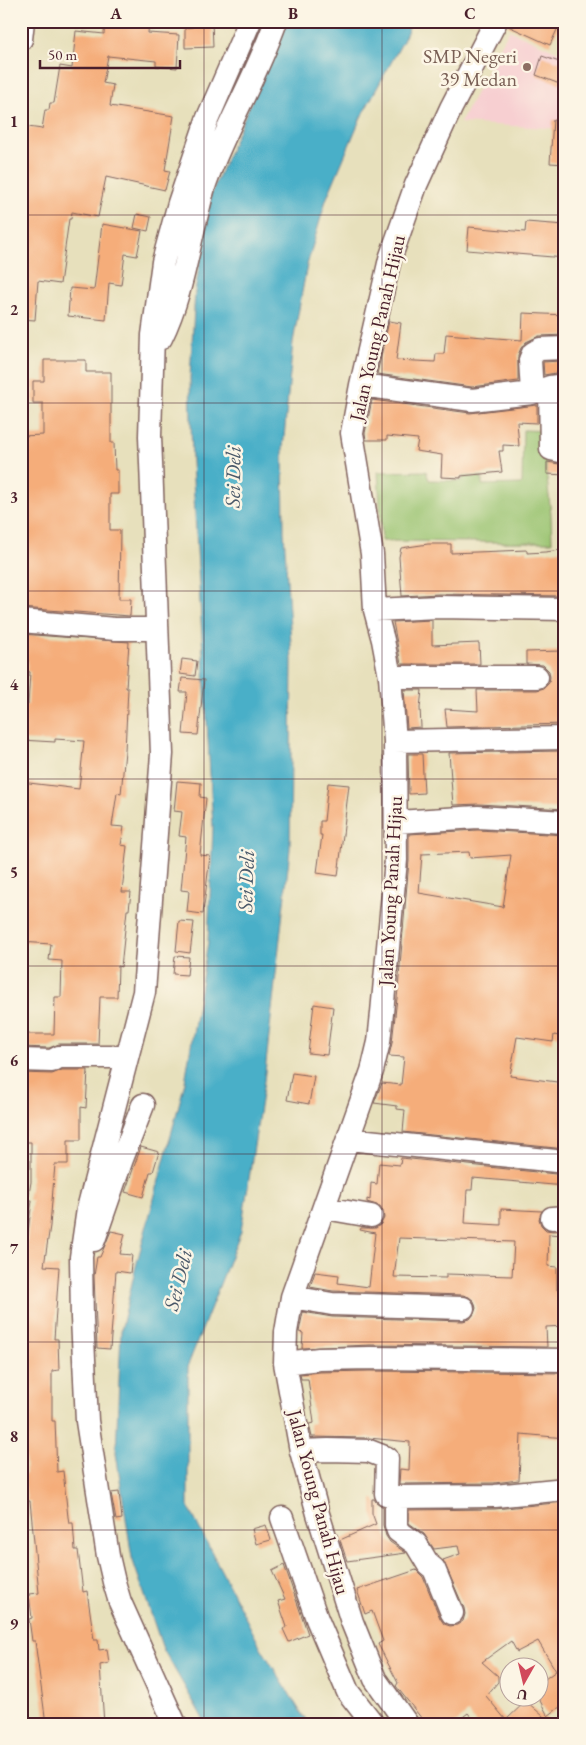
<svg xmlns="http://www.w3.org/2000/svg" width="586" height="1745" font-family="'EB Garamond',serif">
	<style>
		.built { fill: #f7cfd1 }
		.green { fill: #99c36f; stroke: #72714d }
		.water { fill: #49afc8; stroke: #4a677a }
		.building { fill: #f5ad7a; fill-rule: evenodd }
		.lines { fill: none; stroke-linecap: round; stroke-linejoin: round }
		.minor-casing { stroke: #81635e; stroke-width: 25 }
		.minor { stroke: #fff; stroke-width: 22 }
		.grid { fill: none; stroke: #4a1f2b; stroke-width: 1; stroke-opacity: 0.55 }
		.education-dot { fill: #8d6e63; stroke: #fcf5e5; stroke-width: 2 }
		.labels { text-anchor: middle; stroke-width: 5; stroke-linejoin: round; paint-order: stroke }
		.education-label { font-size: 20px; fill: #785e54; stroke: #fcf5e5; text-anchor: end }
		.street-label { font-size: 20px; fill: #4a1f2b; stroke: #fcf5e5 }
		.water-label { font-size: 21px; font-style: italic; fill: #4a596a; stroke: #fcf5e5 }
		.neatline { fill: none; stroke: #4a1f2b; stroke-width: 2 }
		.grid-label { font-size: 16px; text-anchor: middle; font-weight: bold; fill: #4a1f2b }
	</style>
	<rect width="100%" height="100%" fill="#fcf5e5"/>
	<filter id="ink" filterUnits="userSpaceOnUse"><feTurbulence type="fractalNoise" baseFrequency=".02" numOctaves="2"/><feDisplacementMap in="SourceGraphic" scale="10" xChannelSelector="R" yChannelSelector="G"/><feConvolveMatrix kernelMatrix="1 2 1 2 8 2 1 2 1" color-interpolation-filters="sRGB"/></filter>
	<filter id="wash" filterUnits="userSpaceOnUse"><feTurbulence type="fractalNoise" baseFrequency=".0096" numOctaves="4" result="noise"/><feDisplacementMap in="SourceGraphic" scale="20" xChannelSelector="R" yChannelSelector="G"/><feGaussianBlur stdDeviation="1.12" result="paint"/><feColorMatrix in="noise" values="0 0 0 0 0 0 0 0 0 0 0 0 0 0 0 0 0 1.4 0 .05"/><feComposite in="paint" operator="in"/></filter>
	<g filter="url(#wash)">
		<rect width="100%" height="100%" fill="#e7e0bc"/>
		<path class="built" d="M509 30 565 55V129L460 123Z"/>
		<path class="green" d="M523 430 548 431 546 469 551 515 552 542C495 543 439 541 382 541L378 472 426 471 429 480 462 481 463 476 482 477V485L522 484Z"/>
		<path class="water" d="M289 21H412L403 41 361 117 326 200 307 265 293 342 283 448 284 532 292 660 290 849 264 1081 241 1231 188 1365V1506L260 1646 308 1724H206L163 1649 132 1558 116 1453 121 1331 135 1270 185 1082 208 942 213 827 192 462 190 378 195 292 211 194 275 47Z"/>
		<g id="blocks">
			<path class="building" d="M105 21H149L148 33 179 35 177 68 156 66V61L108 56 103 83 113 85 110 106 174 116 165 170 170 171 165 190 106 177 98 217 72 212 71 219H69L60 284 38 281 35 320 21 319V126L42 129 45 110H49L50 103H54L60 66 72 68 76 31 104 34Z
				M193 21H212L213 47 185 48V28L193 27Z
				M509 21H561L550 45 508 26Z
				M542 56 565 64V86L536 75Z
				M553 120 565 121V164L550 163Z
				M137 214 151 217 148 231 134 228Z
				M526 222 565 225V258L467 250 469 227 525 232Z
				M102 224 142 231 137 256 125 254 121 285 109 283 106 320 68 316 70 288 94 290Z
				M523 313 565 315V335L539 336 526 342 521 348 518 355V381L472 387 377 374 389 321 401 323 396 360 435 362 436 354H444L446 334 522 340Z
				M44 360H86V372H111V443H114L115 470H118V494H110V530H120L119 599H131L130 616 21 608V436L43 435V403H33V381H44Z
				M561 361V372L544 375 543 362Z
				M372 400 470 413 537 405V423L517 422 519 446 503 445V451H499L502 472 461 476V478L441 477 442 455 416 451 418 439 387 436V440H366L365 433Z
				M547 462 565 465V475L547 474Z
				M428 544H451V553L527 550V553L545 552 561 550 564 596 438 594 402 596 399 557 401 548Z
				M432 620V645L479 643 480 664H401L393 622Z
				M21 634 129 642 126 688H128L125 751 121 794 117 793 112 826 124 827 121 845 127 846 122 892H131L129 910H127L121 967 118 966 117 997H100L98 1044H59L49 1048 21 1047V1034H54L55 997H61L62 961 49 960 51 944 21 942V782L79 789 84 741 55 739V742L21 740V704L28 705 30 672 27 671 28 660H21Z
				M561 651 562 700H565V724L447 727 445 709 478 711 477 690H537L544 688 549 683 550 677 549 671 543 665 526 664V652Z
				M182 659 197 661 195 676 180 674Z
				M182 678 204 680 198 735 183 734 187 692H180Z
				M404 690H422L420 708 421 727 407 728Z
				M562 751 563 767H565V809L479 804 453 805 449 753Z
				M408 754H422L424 793 409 794Z
				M177 781 201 783 200 797 206 798 200 855 210 856 203 914 187 912 189 891 181 890 186 837 179 836 182 812 174 811Z
				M328 783 349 785 338 876 317 873 322 835H320V821H324Z
				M478 830 565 835V947L562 974 565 975V1024H561L559 1036 554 1035 553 1042 517 1037 510 1076 565 1083V1149L403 1132 405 1110 397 1109V1106L374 1103 382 1083 401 1085 404 1057 389 1056 392 1043 398 989 409 861V834ZM469 852 470 858 511 855 503 907 419 893 422 854Z
				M179 921 194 922 190 953 176 951Z
				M175 956 189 957 187 975 173 974Z
				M314 1004 333 1007 327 1055 308 1053Z
				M62 1070H88L86 1108 81 1107V1140H68V1164H55L50 1226 44 1266 59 1267 54 1339H58L59 1370 52 1371V1421H55L57 1472 63 1471 68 1517 69 1523H73L75 1550H78L83 1592 87 1591 94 1640H98L99 1650 107 1649 109 1663 100 1665 104 1724H46L35 1641H32L29 1619 32 1618 29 1594 39 1593 30 1501H27L24 1474H26L24 1422 26 1376 24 1337H21V1264L24 1265 32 1200H28L31 1182V1142H24V1104H21V1073L52 1074Z
				M292 1073 314 1076 309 1104 287 1100Z
				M141 1147 159 1152 153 1172H150L143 1197 125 1192Z
				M401 1158 565 1175V1186L473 1178 472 1190H467L465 1223 501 1225V1209L542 1211 539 1219 541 1225 546 1230 553 1231 565 1230V1235L549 1234 548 1266 557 1267V1290H565V1326L546 1327 547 1347 370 1345 302 1348 303 1333 299 1332 303 1312 332 1317 463 1321 470 1319 474 1314 476 1308 474 1301 469 1297 463 1295 333 1291 310 1287 315 1272 339 1275 338 1283 369 1287 375 1233 360 1230 361 1228H376L381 1224 384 1218 383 1211 380 1206 367 1202V1199L370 1200 371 1183 377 1184 379 1163 400 1165ZM399 1238 514 1242 512 1276 446 1274V1278L394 1277Z
				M111 1231 125 1234 120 1254 132 1255 130 1273 116 1271 110 1349 97 1348 94 1276 97 1257H100Z
				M370 1371 565 1373V1438L521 1434 519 1480 494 1483 399 1484 400 1469 409 1470 410 1442 369 1438 312 1437 309 1424 314 1423 308 1379H301L300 1374 320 1372Z
				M119 1492 122 1519 116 1520 111 1493Z
				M372 1499H374L376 1502 383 1507V1525L386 1536 390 1542 406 1553 347 1561 340 1540 376 1524 372 1513Z
				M565 1502V1703L548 1716 538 1697V1684L556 1671 538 1641 517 1652 511 1641 482 1662 498 1676V1682L486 1696 506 1720 526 1701 552 1724H477L468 1713 454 1724H426L396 1686 398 1683 378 1644 383 1641 372 1611 365 1614 357 1590 416 1570 423 1577 440 1618 444 1624 450 1626 457 1625 463 1621 465 1614 464 1608 443 1560 460 1554 458 1546 434 1549 424 1534 409 1523V1510L495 1509Z
				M266 1525 271 1540 256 1544 252 1529Z
				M284 1565 308 1634 289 1642 283 1629 287 1627 278 1601 285 1599 272 1571Z"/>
		</g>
	</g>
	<g filter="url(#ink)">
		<use href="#blocks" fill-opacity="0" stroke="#81635e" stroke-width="1"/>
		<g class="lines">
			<g class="minor-casing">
				<path id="minor" d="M21 39 23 21
					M161 338C180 300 187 255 197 214 200 203 202 192 206 181 226 126 257 76 276 21
					M361 385 472 400 532 393 550 387 565 385
					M550 387 551 449 565 452
					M532 393 530 360 533 353 540 349 565 348
					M375 610 438 607 565 609
					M21 621 115 629H157
					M390 677H537
					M395 741 565 738
					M397 822 478 817 565 822
					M21 1060 52 1061 59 1057H127
					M349 1139 565 1162
					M325 1208 371 1216
					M552 1218 565 1217
					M94 1240 122 1159 143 1105
					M292 1297 332 1304 463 1308
					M285 1363 319 1359 370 1358 565 1360
					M301 1451 328 1450 369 1451 387 1458 386 1494 396 1497 495 1496 565 1489
					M396 1497V1525L398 1531 416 1544 428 1564 434 1569 452 1613
					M282 1518 317 1619 348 1692 373 1724
					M175 1724 120 1602 114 1582 108 1556 87 1421 82 1318 81 1257 88 1209 144 992 162 754 150 436 153 335 163 262 179 203 207 120 250 21
					M407 1724 375 1679 352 1622 318 1514 301 1451 285 1363 286 1332 292 1297 372 1071 379 1042 382 1013 396 860 395 741 390 677 383 640 375 610 372 554 352 433 361 385 390 259 416 185 451 108 496 21"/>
			</g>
			<use href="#minor" class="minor"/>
		</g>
	</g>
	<path class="grid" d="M204 21V1724M382 21V1724M21 215H565M21 403H565M21 591H565M21 779H565M21 966H565M21 1154H565M21 1342H565M21 1530H565"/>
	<circle class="education-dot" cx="527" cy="67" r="5"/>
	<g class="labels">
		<g class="education-label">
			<text x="517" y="63">SMP Negeri<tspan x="517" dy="23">39 Medan</tspan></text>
		</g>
		<g class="street-label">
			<text transform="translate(377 328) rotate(-77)" y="7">Jalan Young Panah Hijau</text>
			<text transform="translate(390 891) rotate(-87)" y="7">Jalan Young Panah Hijau</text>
			<text transform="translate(319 1502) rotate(75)" y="7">Jalan Young Panah Hijau</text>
		</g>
		<g class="water-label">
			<text transform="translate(233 477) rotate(-89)" y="7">Sei Deli</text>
			<text transform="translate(246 881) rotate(-88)" y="7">Sei Deli</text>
			<text transform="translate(178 1280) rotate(-76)" y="7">Sei Deli</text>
		</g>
	</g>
	<rect width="586" height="1745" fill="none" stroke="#fcf5e5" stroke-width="55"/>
	<g transform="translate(524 1682) rotate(188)"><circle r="24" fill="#fcf5e5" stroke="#b59f9b"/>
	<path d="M0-4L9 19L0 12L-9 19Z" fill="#d1495b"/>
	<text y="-8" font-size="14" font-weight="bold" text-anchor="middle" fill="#4a1f2b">U</text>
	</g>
	<path d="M40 60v8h140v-8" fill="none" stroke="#4a1f2b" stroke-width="2.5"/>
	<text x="48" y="60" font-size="15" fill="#4a1f2b" stroke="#fcf5e5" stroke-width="4" paint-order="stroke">50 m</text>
	<rect x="28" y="28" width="530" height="1690" class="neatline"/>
	<g class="grid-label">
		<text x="116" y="19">A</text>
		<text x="293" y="19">B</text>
		<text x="470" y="19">C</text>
		<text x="14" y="127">1</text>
		<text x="14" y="315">2</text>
		<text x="14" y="503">3</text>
		<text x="14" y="690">4</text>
		<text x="14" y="878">5</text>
		<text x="14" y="1066">6</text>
		<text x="14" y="1254">7</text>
		<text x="14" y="1442">8</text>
		<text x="14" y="1629">9</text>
	</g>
</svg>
